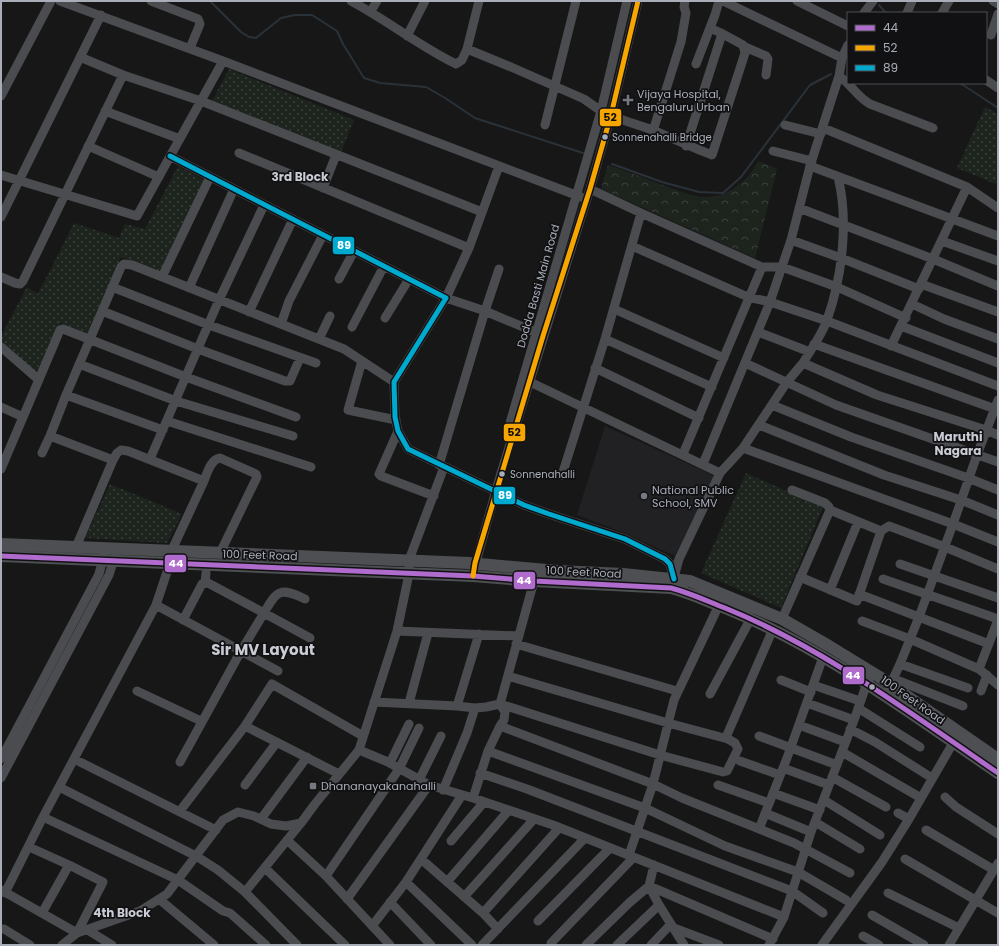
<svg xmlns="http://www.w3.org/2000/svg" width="999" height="946" font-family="Poppins,sans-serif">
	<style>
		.built { fill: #212123 }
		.grass { fill: url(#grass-dots) }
		.park { fill: url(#park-crowns) }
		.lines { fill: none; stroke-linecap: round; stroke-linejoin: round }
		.stream { stroke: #2a3239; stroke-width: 2 }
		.minor { stroke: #4b4c50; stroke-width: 9 }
		.major { stroke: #4d4f52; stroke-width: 12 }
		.bus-1-casing { stroke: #111113; stroke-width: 8 }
		.bus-2-casing { stroke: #111113; stroke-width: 8 }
		.bus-3-casing { stroke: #111113; stroke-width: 8 }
		.bus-1 { stroke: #b06ccc; stroke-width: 5 }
		.bus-2 { stroke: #f7a600; stroke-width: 5 }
		.bus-3 { stroke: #00a9ce; stroke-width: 5 }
		.poi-dot { fill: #757880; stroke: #111113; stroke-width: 1.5 }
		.bus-dot { fill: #a8adb8; stroke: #111113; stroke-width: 1.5 }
		.labels { text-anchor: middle; stroke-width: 3.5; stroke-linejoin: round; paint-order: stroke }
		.bus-label { font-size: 10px; fill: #a8adb8; stroke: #111113; text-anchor: start }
		.poi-label { font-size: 11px; fill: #a8adb8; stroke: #111113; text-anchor: start }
		.street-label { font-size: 11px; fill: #a8adb8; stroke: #111113 }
		.neighbourhood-label { font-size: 12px; font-weight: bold; fill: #c9ccd4; stroke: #111113 }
		.district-label { font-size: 15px; font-weight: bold; fill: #c9ccd4; stroke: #111113 }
		.line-badge { stroke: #111113; stroke-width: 1.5 }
		.badge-label { font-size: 11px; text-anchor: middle; font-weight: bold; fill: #fff }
		.pale-badge-label { font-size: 11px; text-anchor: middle; font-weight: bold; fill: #111 }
	</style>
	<defs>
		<pattern id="grass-dots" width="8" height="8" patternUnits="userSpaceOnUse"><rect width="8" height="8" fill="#1d241e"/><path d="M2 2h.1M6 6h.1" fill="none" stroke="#3b413d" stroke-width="1.8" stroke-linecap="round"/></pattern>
		<pattern id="park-crowns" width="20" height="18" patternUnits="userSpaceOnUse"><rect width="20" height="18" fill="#1d241e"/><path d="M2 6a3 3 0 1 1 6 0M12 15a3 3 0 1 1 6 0" fill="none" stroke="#3b413d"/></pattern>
	</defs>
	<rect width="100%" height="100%" fill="#171717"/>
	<path class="built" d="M605 426 715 476 675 556 624 533 577 515Z"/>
	<path class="grass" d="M229 69 354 120 341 152 212 101Z
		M985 107 998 114V185L957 168Z
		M178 166 204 180 162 272 121 257 88 334 61 323 39 376 1 343V336L27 287 38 294 74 223 119 238 125 224 145 229Z
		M746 473 823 507 781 608 701 573Z
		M110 484 182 514 167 543 85 538Z"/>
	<path class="park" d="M758 161 777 169 755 258 601 189 608 165C626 171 643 177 660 184 672 188 684 193 695 196 723 201 746 185 758 161Z"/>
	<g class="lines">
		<path class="stream" d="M210 1 241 32 249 37 256 38 281 18 295 15H312L337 31 343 44 364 78 380 83 426 87 445 98 475 118 583 153
			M879 5 886 13
			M960 83 998 108
			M612 164 662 182 699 192 723 193 741 177 810 85 831 74"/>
		<path class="minor" d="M60 1 223 61 581 197
			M151 1 198 19 200 24 190 48
			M351 1C387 20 419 46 456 64L462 60 467 49 479 1
			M723 1 842 58
			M797 1 848 26
			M993 1 998 4
			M371 11 377 1
			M864 13 873 1
			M907 13 912 1
			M942 13 949 1
			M991 35 998 14
			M407 36 425 1
			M848 45 842 58 839 76 810 166 998 236
			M745 47 766 56 768 59 766 75
			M467 49 511 67 584 99 601 111
			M80 57 123 75 201 101 482 212
			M696 64 715 15 719 1
			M839 76C851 84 857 97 870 104L933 128
			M986 80 998 88
			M1 96 51 1
			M105 111 180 139
			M611 115C625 122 640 125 655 131 674 139 693 148 712 155L745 53 743 45 721 33
			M545 125 576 1
			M785 125 821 134
			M823 128 967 187 998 208
			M653 131 681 42 686 13 684 7 685 1
			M88 146 159 177
			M686 146 721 37V33L710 28
			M773 151 812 161
			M239 153 469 248
			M170 156 446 298 394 382 395 417 398 431 408 449 524 505 549 514 625 539 665 559 670 564 674 579
			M499 166 469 248 446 298 485 311 542 335
			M1 175 137 216 223 61
			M323 188 336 155
			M590 189 641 213
			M799 208 933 259 998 286
			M1 217 101 15
			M791 240 841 258 919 289
			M942 241 998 261
			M632 246 748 297 770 302 827 321 998 386
			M762 267H782L837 287 906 318
			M1 277 15 283 20 284 23 281 123 75
			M162 277 210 177
			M339 279 354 251
			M921 284 998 312
			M112 287 209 325 316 363
			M189 288 234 189
			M912 304 944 319 998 339
			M614 309 724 358
			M102 311 198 349 285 381H290L300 358
			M249 312 293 219
			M385 318 409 279
			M281 324 289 301 323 235
			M901 326 998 363
			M352 327 384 266
			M758 332 810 352
			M319 339 330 316
			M605 339 712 387
			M814 344 998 410
			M891 346 967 187
			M1 347 39 380
			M362 361 348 410 396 420
			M745 363 836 405 998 462
			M803 363C811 349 822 335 827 320 842 278 849 221 838 177
			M79 364 176 401 293 436
			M595 368 699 418
			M530 382 720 473
			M66 395 163 430
			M772 405 851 437 968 478 998 490
			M1 407 23 417
			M167 421 311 467
			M510 423 601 111 627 1
			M759 425 884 475 961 500 998 515
			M398 431 379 474 381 476 434 496
			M743 448 953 524 998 542
			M42 453 50 436
			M150 459 219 300 264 205
			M113 460 50 436 66 395 121 267 124 264 132 265 344 349 394 382
			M703 464 770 302 791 240 810 166
			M439 465 485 311 499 269
			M1 469 60 330 63 329 186 377 296 417
			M562 475 605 339 641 213 762 267 683 454
			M204 481C207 473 211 459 220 458L256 474 257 477 220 553
			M792 490 825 503 829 507 830 510
			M76 547 113 460 117 453 121 450 128 451 204 481 171 552
			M900 564 998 598
			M474 569 501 473 590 189 611 115 638 1
			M674 577 679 559 720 473 743 448 787 382 803 363 877 395 986 430 998 435
			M800 577 857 601 881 531
			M883 579 998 619
			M205 583 206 573
			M830 590 858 522
			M859 594 989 644
			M156 605 278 671
			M782 619 830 510 881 531 889 526 945 547 998 569
			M183 620 202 584 208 583 264 613C277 590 280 587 305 599
			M862 621 910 639 979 669 998 685
			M397 631 519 636
			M516 644 677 691
			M900 664 968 688
			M979 669 998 620
			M508 676 668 723 728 739
			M894 679 963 706
			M781 680 811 692
			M813 685 860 701
			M888 690 900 664 919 617 953 524 977 455 998 400
			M137 691 201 721
			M981 691 987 675
			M710 694 751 618
			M374 702 457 706 475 708 486 707 500 704 660 755 723 772 727 771 738 749 735 743 728 739 727 735 773 629
			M409 703 428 633
			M807 703 854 720
			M457 706 479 634
			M858 708 920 747
			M799 725 845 742
			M245 726 339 774
			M500 726 653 784 682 798 794 843 850 873
			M850 729 875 742 932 778
			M759 736 837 765
			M359 750 388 762 429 785 473 798 553 825 784 917
			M488 751 645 808 725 846 798 872 846 900
			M842 752 921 798
			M1 759 99 574 104 555
			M74 759 216 830
			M740 761 780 775
			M180 762 241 651 264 613 310 638
			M390 763 409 724
			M783 768 829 785
			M480 773 527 789 792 891 823 913
			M832 777 886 807
			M1 778 109 575 115 556
			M419 780 441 736
			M245 785 277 742
			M718 785 769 803
			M59 787 196 856 218 870 245 892
			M443 790 467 733 475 708
			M773 793 820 810
			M945 797 956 807 998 834
			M473 798 488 751 500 726 504 720 505 712 500 704 534 581
			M824 800 880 835
			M180 811 245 726 272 684 363 736
			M765 813 811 832
			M898 813 909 819
			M43 817 178 880 223 911 230 913 266 945
			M261 819 307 757
			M815 822 860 849
			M759 829 787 758 823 657
			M926 830 994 870
			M287 840 326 876 390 945
			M451 841 484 802
			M629 855 653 784 674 700 719 605
			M421 859 483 913 498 929
			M905 859 998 913
			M654 865 649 886 659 905 684 945
			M265 868 345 945
			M326 876 399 769 419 728
			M406 882 472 945
			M447 882 509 810
			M1 890 77 933 103 882 69 865 29 847
			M5 893 43 817 156 605 170 563
			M888 893 959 928
			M464 897 534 819
			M159 899 214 945
			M347 899 429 785
			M390 902 431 945
			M42 913 69 865
			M483 913 559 828
			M872 915 924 945
			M538 921 610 848
			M372 926 406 882 462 795
			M674 928 719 945
			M4 929 30 945
			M86 929 112 945
			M863 936 879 945
			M551 943 633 858
			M62 945 77 933 140 911 167 894 223 820 238 812 254 816 271 824 286 826 301 823 315 804 359 750 397 631 409 574V560L444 467
			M297 945 245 892 301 823
			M482 945 585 838
			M586 945 629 903 649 886 773 939
			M617 945 659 905
			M651 945 671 924
			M769 945 784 917 811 832 853 723 867 683 873 673
			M822 945 882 862 909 819 953 743
			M949 945 998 863"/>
		<path class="major" d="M1 544 469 563 558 571 623 574 690 581 782 619 829 646 878 676 998 759
			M1 556 473 576 534 581 671 588C690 593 707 601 725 608 824 648 910 713 998 773"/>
		<g class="bus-1-casing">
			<path id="bus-1" d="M1 556 473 576 534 581 671 588C690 593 707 601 725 608 824 648 910 713 998 773"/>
		</g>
		<g class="bus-2-casing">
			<path id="bus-2" d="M473 576 475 563 543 336 590 189 611 115 638 1"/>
		</g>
		<g class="bus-3-casing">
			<path id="bus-3" d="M170 156 446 298 394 382 395 417 398 431 408 449 524 505 549 514 625 539 665 559 670 564 674 579"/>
		</g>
		<use href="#bus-1" class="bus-1"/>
		<use href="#bus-2" class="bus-2"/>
		<use href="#bus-3" class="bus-3"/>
	</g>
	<g class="poi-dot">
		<path d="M626 94h4v4h4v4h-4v4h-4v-4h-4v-4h4z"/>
		<circle cx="644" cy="496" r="4"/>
		<rect x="309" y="782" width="8" height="8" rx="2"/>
	</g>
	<g class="bus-dot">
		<circle cx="605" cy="137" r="3.5"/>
		<circle cx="502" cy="474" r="3.5"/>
		<circle cx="872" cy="687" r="3.5"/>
	</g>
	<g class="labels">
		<g class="bus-label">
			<text x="612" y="141">Sonnenahalli Bridge</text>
			<text x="510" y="478">Sonnenahalli</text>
		</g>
		<g class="poi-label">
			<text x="637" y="98">Vijaya Hospital,<tspan x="637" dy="13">Bengaluru Urban</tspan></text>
			<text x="652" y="494">National Public<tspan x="652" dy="13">School, SMV</tspan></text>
			<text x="321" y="790">Dhananayakanahalli</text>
		</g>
		<g class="street-label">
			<text transform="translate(538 286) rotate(-74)" y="4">Dodda Basti Main Road</text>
			<text transform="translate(260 555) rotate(2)" y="4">100 Feet Road</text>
			<text transform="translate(584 572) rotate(3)" y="4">100 Feet Road</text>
			<text transform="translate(913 700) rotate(35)" y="4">100 Feet Road</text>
		</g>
		<g class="neighbourhood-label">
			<text x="300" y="181">3rd Block</text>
			<text x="958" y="441">Maruthi<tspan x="958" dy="14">Nagara</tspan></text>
			<text x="122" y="917">4th Block</text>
		</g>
		<g class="district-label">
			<text x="263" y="655">Sir MV Layout</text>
		</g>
	</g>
	<g class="line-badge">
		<rect x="599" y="108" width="23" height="19" rx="4" fill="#f7a600"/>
		<rect x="332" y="236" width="23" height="19" rx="4" fill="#00a9ce"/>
		<rect x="503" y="423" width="23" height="19" rx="4" fill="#f7a600"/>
		<rect x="493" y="486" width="23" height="19" rx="4" fill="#00a9ce"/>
		<rect x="164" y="554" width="23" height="19" rx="4" fill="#b06ccc"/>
		<rect x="513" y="571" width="23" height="19" rx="4" fill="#b06ccc"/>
		<rect x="842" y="666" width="23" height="19" rx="4" fill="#b06ccc"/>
	</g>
	<g class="badge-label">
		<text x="344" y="249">89</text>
		<text x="505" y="499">89</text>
		<text x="176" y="567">44</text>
		<text x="524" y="584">44</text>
		<text x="853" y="679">44</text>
	</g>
	<g class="pale-badge-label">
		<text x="610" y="121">52</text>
		<text x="514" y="436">52</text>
	</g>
	<rect width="999" height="946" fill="none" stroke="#a8adb8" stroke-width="4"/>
	<rect x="847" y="12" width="140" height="72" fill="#111113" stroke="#4d4f55"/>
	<rect x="855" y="25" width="20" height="6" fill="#b06ccc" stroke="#4d4f55"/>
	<text x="883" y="32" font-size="12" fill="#a8adb8">44</text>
	<rect x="855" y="45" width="20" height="6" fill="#f7a600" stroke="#4d4f55"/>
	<text x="883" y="52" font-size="12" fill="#a8adb8">52</text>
	<rect x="855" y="65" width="20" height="6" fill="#00a9ce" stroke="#4d4f55"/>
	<text x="883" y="72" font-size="12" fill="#a8adb8">89</text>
</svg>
